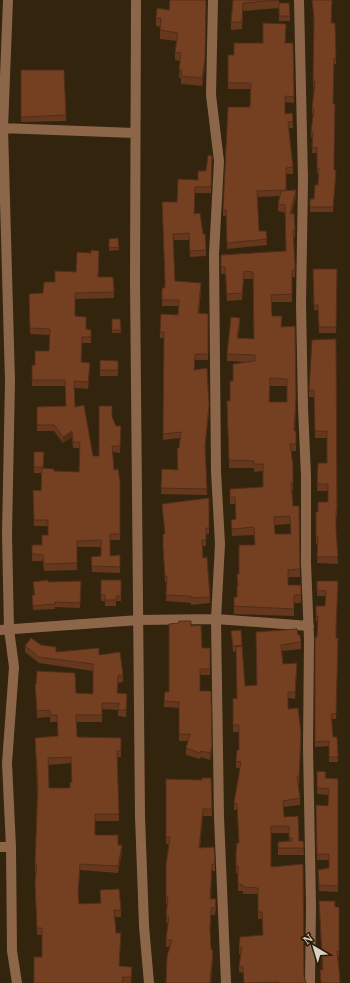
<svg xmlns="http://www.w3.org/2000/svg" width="350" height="983" font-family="'Noto Serif',serif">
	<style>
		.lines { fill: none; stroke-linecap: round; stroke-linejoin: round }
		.minor { stroke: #8d664a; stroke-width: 10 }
		.wall { fill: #65371d; fill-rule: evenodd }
		.shaded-wall { fill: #522d18 }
		.building { fill: #754022; stroke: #522d18; fill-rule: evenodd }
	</style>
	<rect width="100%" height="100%" fill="#33240e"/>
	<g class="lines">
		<path class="minor" d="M8 0 3 128 10 381 7 534 9 629 14 667 7 763 11 847 12 951 17 983
			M136 0 135 280 140 816 144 926 149 983
			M213 0 211 95 219 161 214 254 216 471 220 544 216 619 219 817 226 983
			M299 0 303 179 301 304 303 408 306 476V563L309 639 308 747 311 906 310 983
			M0 128 135 133
			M0 630 139 620 216 619 309 626
			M0 847H11"/>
	</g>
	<path class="wall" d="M233 0H279V8L243 11 242 29 231 30V22Z
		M312 0H332V23L336 58V64H334L333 104 334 161V170L336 175 333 212H310V199H314L318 185 319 173H317V153H312L313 138 311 137V132L313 114H312V109L314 87H313V81L314 24Z
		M279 3H289L290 21H279Z
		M169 10 205 66 202 86 181 84V78H179L180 61 175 60V52L177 41 160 39V27L156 26V18Z
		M286 43H293L294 103 285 102V114L292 113 293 128H289L293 167V174H286V191L296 197 292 213 295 230V237H293L295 265V277H292V302H271L272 316 281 327 296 405 295 431H296V451H291L293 465V491H292L293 506H299L300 577H288V585H301V603H294V616L234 614V597H237L238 586 237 574H239L255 545 254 535 232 536 231 520 236 519 235 504H230V489L263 487V471L254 472V468H229L227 408 230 401 233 381 246 362 227 361V354L240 325 238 338 254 339 253 279H244L242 300 227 301 225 274H221V255L286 251 285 213 278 211V204L280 196 257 197 259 231H266L267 245 227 249 226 216H223V210L250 107 251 89H228V55H234ZM270 386H287V402H269ZM290 524 291 534H275V525Z
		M21 70 66 115V121L21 122Z
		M212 162 211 193H195L194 214 203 234 206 250V256L190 257 189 240H173L175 281 201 290 199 313 208 314V360H195L194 370 209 411 205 450 207 495 161 494 162 469 177 470 180 438 163 440 164 338H160V332L178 315 179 306H162V300L165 287 177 202 198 180Z
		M118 238 119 250 109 251V239Z
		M99 257 98 277H113L114 298 75 299V316L86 329 91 330V343H82L81 362 90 369 88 389 74 388 75 407 93 456H99L112 417 116 426H121L120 453 113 452 114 470 120 481V540H110V556L120 555V573L92 572 91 557 101 556V547H77V570L44 571 43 561H32V545H42L48 535V526H34L33 490 41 491V473H34V452H44L43 468 54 471 79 472V448H73L72 437 63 443 54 431H37V407L66 406 65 386H32V365H35L49 351V335L30 334 29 294 43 293 55 282 76 272Z
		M313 269H337L336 333H319L318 310H314Z
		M112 319H120L121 333H112Z
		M336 339 337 510V517H336V530L338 564 317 563 318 544H316V512H318L328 502V491H317L318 463H327V438H315L314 397H309V390Z
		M100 360 118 361V376H100Z
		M209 498V534H206V546H203V558L210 597V603L191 605V603L166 601 167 582H165L163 552V534H165L162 510V504Z
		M101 580H121V601H116V606H105V601H101Z
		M81 581 80 608 55 607V609L33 610 32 595H34L33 582H48Z
		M317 581H338L336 632V638H338L336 719H332L333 737H337L338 762H329V746L315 747V637H317L318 621H316V606H325V596H317Z
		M179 623 191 626 202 648H210V675H200V691L212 753 210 760 201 757 200 759 186 755V748L188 741H179V708L164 707V701L169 692Z
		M241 630 245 686 257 685 256 632 298 635 301 642V649L282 651 283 664 297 670 295 699 288 698V709L301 740 299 784H298L300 798V805L283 807 284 817 299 841H303L304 855H278V842L289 841V833H271V867L304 976 306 983H244L243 973 239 972V966L241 954H239V947L263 935 262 919H258V894H243V891H238V873H236V852L239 843 237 810H234V803L240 768H236V761L239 750V732H233V698L237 699 236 651 233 652 231 631Z
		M41 645 56 652 99 655 123 675V682L118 683 117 693 127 700 126 717 118 716V710L102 709V722H77V737L121 738V757H117L119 821H95V835L118 845 122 852 118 873 80 870 78 896 79 904 100 903V890L121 910V917H115L116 933 121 939 119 966 132 973 131 983H34L42 957V935H37L35 888 36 872H35V865L37 792 35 738 58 736 57 722H50V717L37 718 35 684 76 693 93 694V671L39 663 25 652V646ZM71 763 72 782 70 788H49L48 765Z
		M317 771 326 778 338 779V892L319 891 318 870 329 868V860H317L316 813 328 806 329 795 317 794Z
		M166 779 212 809V816H203L200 848 215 864V871H212L211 899 216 907 215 915H211L210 932 211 950 213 957 211 983H166L170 947H166V940L168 923H166L167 904H166V896L169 844H166Z
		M319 901 335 907H339V957H338L340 983H321L320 970H322Z"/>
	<path class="shaded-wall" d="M206 0 205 66 202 86V78Z
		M243 3V11L242 29V22Z
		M336 170V175L333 212V207Z
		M296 190V197L290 221V214Z
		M244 271V279L242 300V293Z
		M240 318V325L237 346V338Z
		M90 363V369L88 389V382Z
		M296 398V405L294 438V431Z
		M209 405V411L205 452V446Z
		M72 431V437L63 443V437Z
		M297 663V670L295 699V692Z
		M212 747V753L210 760V753Z
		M203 809V816L199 855V848Z
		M122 845V852L118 873V866Z
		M80 864V870L78 900V893Z"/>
	<path class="building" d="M170 0H206L205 58 202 78 181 76 182 70H179L181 53 175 52 178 33 160 30 161 18H156L157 8 169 10Z
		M233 0H279L243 3 242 22H231Z
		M312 0H332L331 23H335L336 58H334L333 104H335L334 159V170H336L333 207H310V199H314L315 185H318L319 168H317V148L312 147 313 132H311L314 109H312L315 81H313L314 19Z
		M279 3H289L290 16H279Z
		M263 23 286 24 285 43H293L294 97 285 96V114L292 113 293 121 288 122 293 167 286 168V190L257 191 259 231H266L267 239 227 243 226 210H223L228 107H250L251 83H228V55H234V43H263Z
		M21 70H64L66 115 21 117Z
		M208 155 212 156 211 187H195L194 214 200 213 203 234H205L206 250 190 251 189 233 173 234 175 281 201 283 198 313 208 314V354H195L194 370 207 368 209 405 205 446 207 489 161 488 162 469 178 470 177 448H179L181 432 163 434 164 332H160L161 314 178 315 179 300H162V289L165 287V281L162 202H177L178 179 198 180V171H206Z
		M296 190 290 214 294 213 295 230H293L295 265V270H292V294L271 295 272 316H282L281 327 295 326 296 398 294 431H296V444H290L293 465V483H291L293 506H299L300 569 288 570V585H301V595H294V609L234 606V597H237V586H238L237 574H239V545H255L254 527 232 529 231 520 236 519 235 497H230V489L263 487V464H254V461L229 460 227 401H230V381H233V364L255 361V355L227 354 231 317 240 318 237 338 254 339 253 272 244 271 242 293 227 294 225 267H221V255L286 251 285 205 278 204 281 191ZM270 378 287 379V402H269ZM290 516 291 534H275L274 517Z
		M118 238 119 247 109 248V239Z
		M91 250 99 251 98 277H113L114 292 75 293V316L86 317V329L91 330V337H82L81 362 90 363 88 382 74 381 75 407 84 405 93 456H99V406H112V417L116 426H121L120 446H112L114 470 118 469 120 481V534H110V556L120 555V567L92 566 91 557 101 556V540L77 541V563L44 564 43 555 32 554V545H42V535H48V520H34L33 490 41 491 42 468 54 469V471L79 472 80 442H73L72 431 63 437 54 425H37V407L66 406 65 380H32V365H35V351H49L50 329 30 328 29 294 43 293 44 282H55V271L76 272 77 252 91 253Z
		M313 269H337L336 327H319L318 305H314Z
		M112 319H120L121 330H112Z
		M336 339 337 510H336V530L338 557H317L318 537H316V512H318V502H328V484H317L318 463H327V431H315L314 390H309L312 340Z
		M100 360 118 361V370H100Z
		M34 452H44L43 467H34Z
		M209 498V528H206V540H202L203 558 207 557 210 597 191 598V596L166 595 167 576H165L163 546V534H165L162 504Z
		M48 580V582L81 581 80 603 55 602V604L33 606 32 595H35L33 582Z
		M101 580H121V596H116V600H105V595H101Z
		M317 581H338L336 628V638H338L336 714H331L333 737H337L338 757H329V741L315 742V637H317L318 616H316V606H325L326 591 317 590Z
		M179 621H191V626L201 625 202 648H210V669H200V691H211L212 747 210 753 201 751 200 753 186 748 190 734H179V702L164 701 165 692H169V624L179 623Z
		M297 629 298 635H300L301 642 281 645 283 664 297 663 295 692H288V709L298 708 301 734 299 777H297L300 798 283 801 284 817 298 816 299 841H303L304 848H278V842L292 841V838H289V826H271V867L303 864 304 976 306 983H278V982L244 983 243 967 239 966 242 947H239L240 937 263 935 262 912H258V888L243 887V885L238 884V866H236V852L237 843H239L237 804 234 803 241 762 236 761 237 750H239V725H233V698L237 699 236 647 242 646 245 686 257 685 256 632Z
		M241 630 242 645 233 646 231 631Z
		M31 638 41 645 56 647V652L99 648V655L120 652 123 675 118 676 117 693 127 694 126 710H118L119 703H102V715H76L77 737 121 738V751H117L119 814H95V835H118V845H122L118 866 80 864 78 893 79 904 101 903 100 890 119 889 121 910H114L116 933H121L119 966 132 967 131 977H122L123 983H34V957H42V928H37L35 881 37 865H35L38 788 35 738 58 736 57 715H50V710L37 711 35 684H36L37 671 75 673 76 693 93 694V664L39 657 25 646ZM71 757 72 782H70V788H49L48 758Z
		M317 771 326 772 325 778 338 779V886L319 885 318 870 329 868V854H317L316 805 328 806 329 789 317 788Z
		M202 778H211L212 809H203L199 848 214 847 215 864H212L210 899H216L215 908H211L210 928 211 950H213L210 983H166L167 956 172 940H166L169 916H166L168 897 166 896V865L170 837H166V779L202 780Z
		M319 901H335V907H339V951H337L339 969 340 983H321L320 970H323Z"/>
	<g transform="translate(314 947) rotate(322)" stroke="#291b05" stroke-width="3" paint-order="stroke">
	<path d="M0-3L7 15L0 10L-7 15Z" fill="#dad0c3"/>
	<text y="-6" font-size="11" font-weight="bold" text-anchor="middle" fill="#dad0c3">N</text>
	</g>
</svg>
